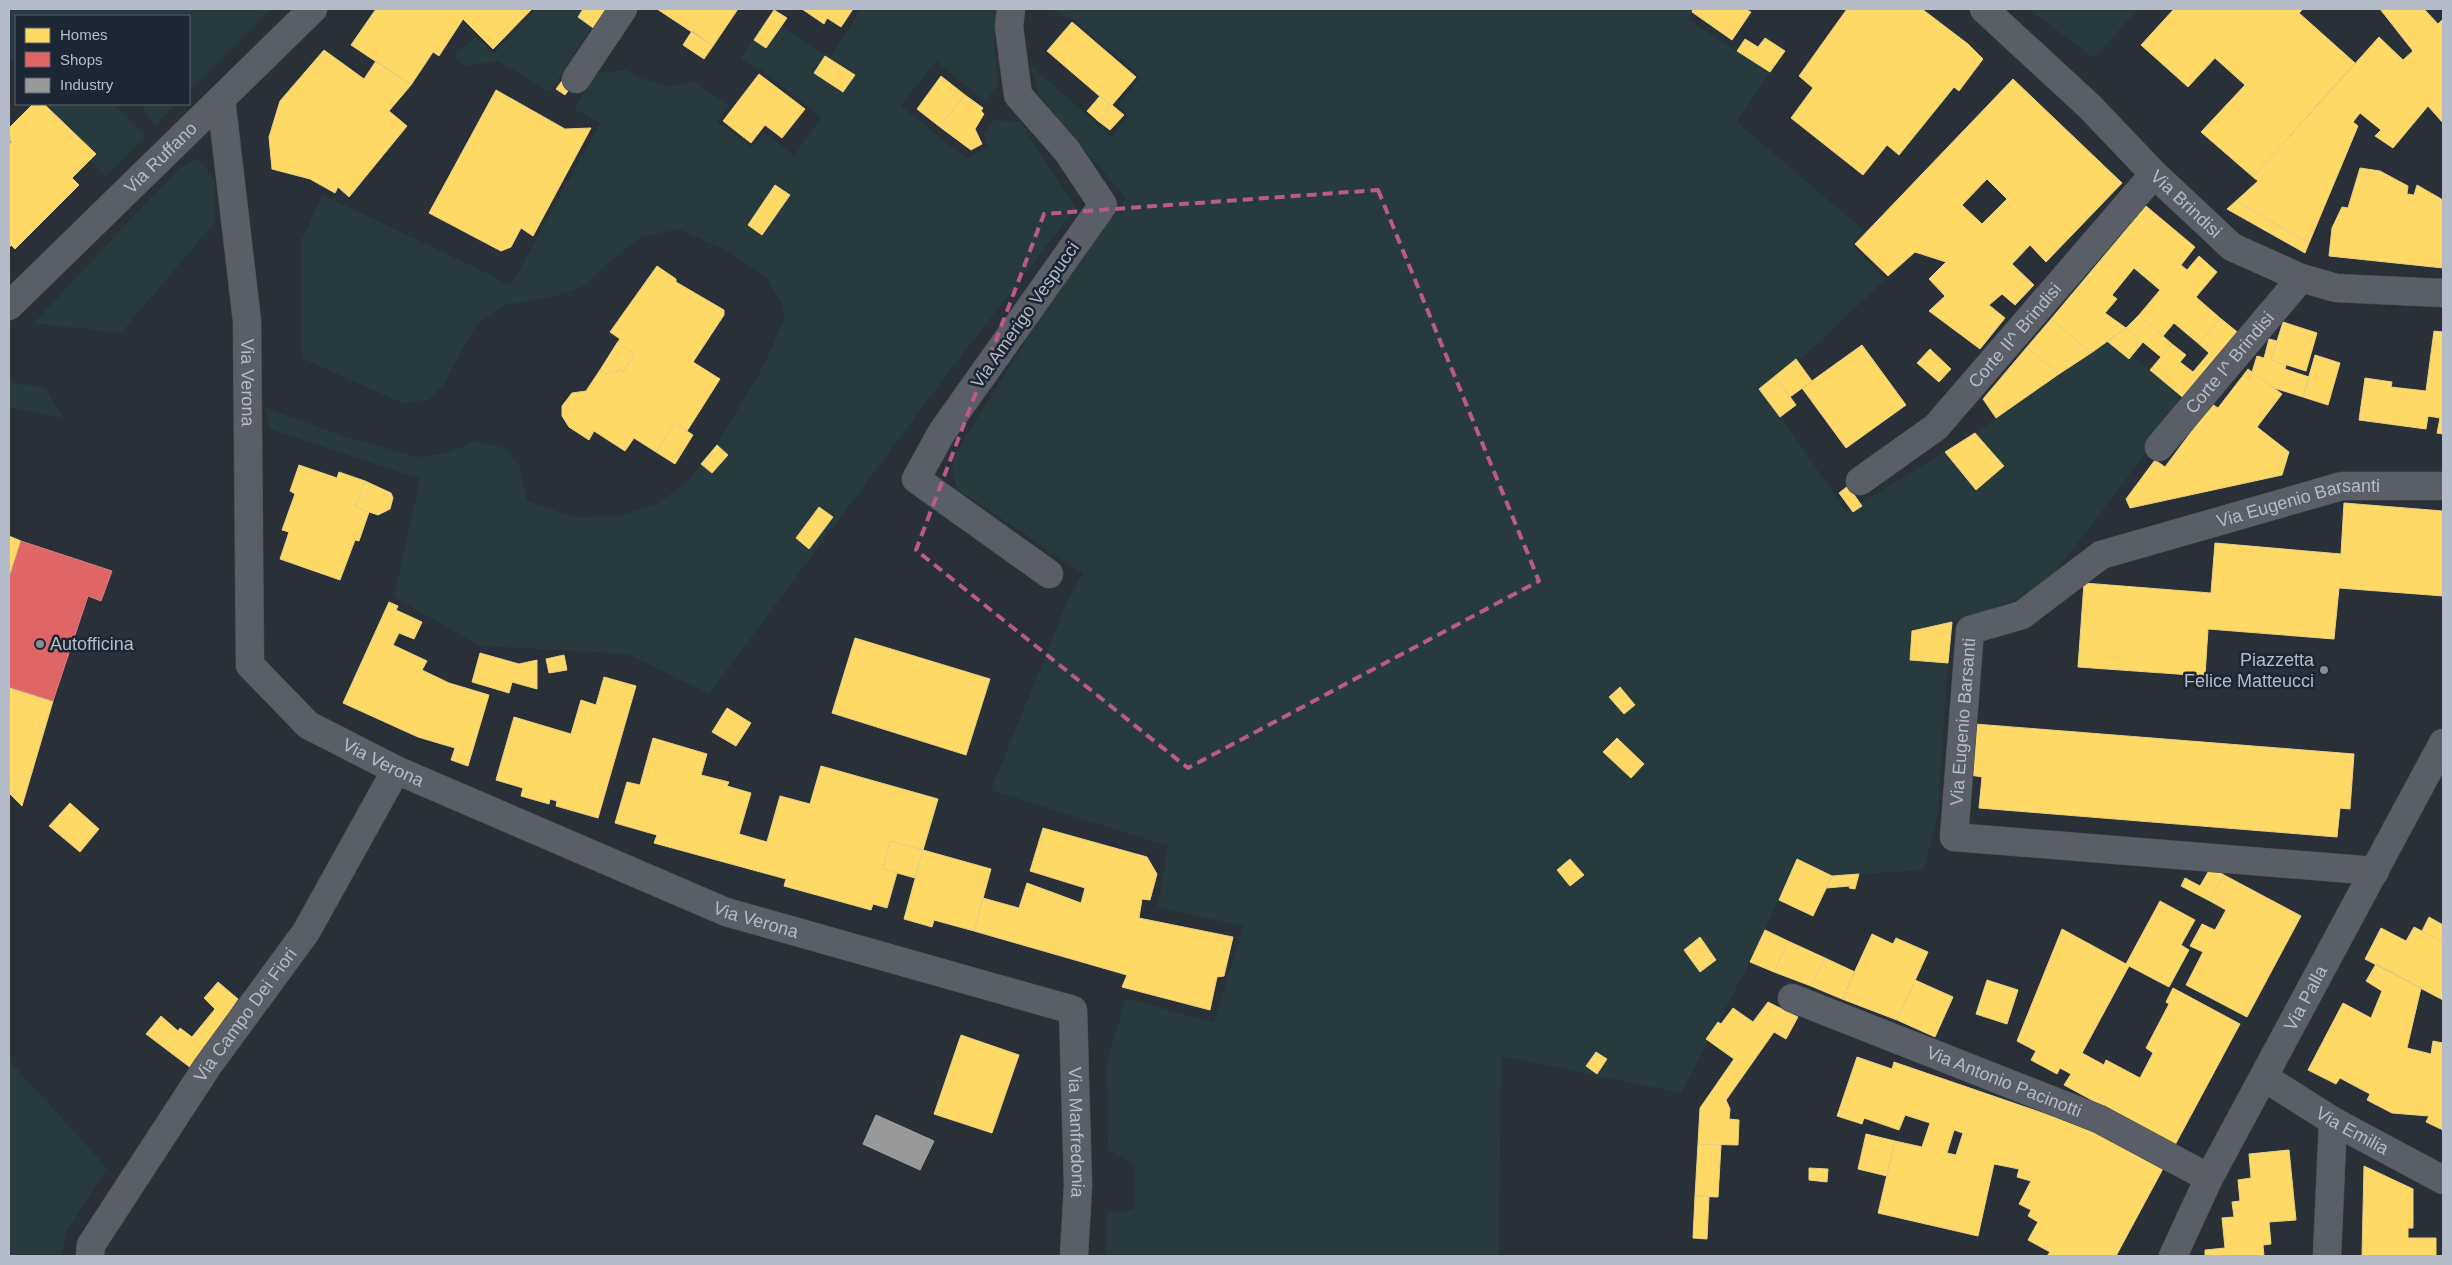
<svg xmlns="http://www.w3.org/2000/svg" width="2452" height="1265" font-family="Helvetica,sans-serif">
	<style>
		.green { fill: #273a3e }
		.homes { fill: #ffd966; stroke: #e8d084; fill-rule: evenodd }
		.shops { fill: #e06666; stroke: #d38084 }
		.industry { fill: #999; stroke: #a1a4a7 }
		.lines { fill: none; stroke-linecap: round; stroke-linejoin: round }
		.minor-casing { stroke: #484c53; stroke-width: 29 }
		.tertiary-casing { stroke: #484c53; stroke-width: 29 }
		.minor { stroke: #5a5e66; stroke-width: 28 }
		.tertiary { stroke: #5a5e66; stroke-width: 28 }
		.marked { fill: none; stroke: #bc5a87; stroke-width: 4; stroke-dasharray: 10 6; stroke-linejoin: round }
		.poi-dot { fill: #848b96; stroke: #1d2633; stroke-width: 2 }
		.labels { text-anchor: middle; stroke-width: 5; stroke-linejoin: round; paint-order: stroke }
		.street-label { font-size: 18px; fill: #b4bcc9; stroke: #1d2633 }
		.poi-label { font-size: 18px; fill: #b4bcc9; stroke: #1d2633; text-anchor: start }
	</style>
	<rect width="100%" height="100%" fill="#2a3038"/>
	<path class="green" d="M9 9H270L189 90V16H16V57L9 60Z
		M537 9H603L550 92 498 61 464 66 454 57 475 37 494 53Z
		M861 9H996L994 44 998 84 985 102 936 61 901 106 967 159 988 146 983 133 994 120 1020 122 1076 208 948 373 709 694 628 654 480 646 394 597 420 479 270 429 266 408 346 437 418 457 447 453 475 441 504 448 519 465 527 501 574 517 619 516 656 504 687 483 714 449 764 365 784 320 783 305 767 278 725 250 678 229 642 237 611 260 584 286 553 297 505 305 478 324 469 337 444 384 429 400 402 403 302 358V239L323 195 491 275 510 287 600 123 574 109 596 73 626 70 634 76 670 87 692 81 730 105 717 122 752 147 765 132 794 156 821 117 760 69 740 59 767 17 830 58Z
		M1051 9H1693L1688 20 1770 72 1737 122 1863 230 1852 245 1885 280 1765 393 1846 512 1945 452 1976 490 2004 466 1975 433 2107 341 2132 355 2186 400 2048 582C2004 609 1963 619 1912 631L1910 660 1948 663 1938 812 1924 870 1832 876 1797 860 1750 962 1681 1093 1501 1056 1499 1256H1106L1107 1213 1134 1210 1135 1165 1108 1150 1107 1062 1126 998 1214 1023 1243 926 1158 907 1168 846 991 790 1067 602 1083 573 956 488 951 460 1040 318 1126 198 1041 100 1029 64 1112 137 1128 116 1118 105 1141 77 1072 18Z
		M2029 9H2138L2094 58Z
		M37 104H113L145 136 106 177Z
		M141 104H176L155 126Z
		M198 158 215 180V222L121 333 34 323 179 168Z
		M9 382 46 388 63 418 9 407Z
		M9 1060 107 1168 65 1234 62 1256H9Z"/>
	<path class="homes" d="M376 9H532L493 49 463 19 439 56 433 52 411 85 351 45Z
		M583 9H610L596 30 578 17Z
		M657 9H738L713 46Z
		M802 9H853L841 27 827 18 824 24Z
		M1693 9H1745L1751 12 1732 40 1692 12Z
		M1847 9H1922L1968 44 1983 59 1959 91 1954 87 1899 155 1887 145 1863 175 1791 118 1813 88 1799 76Z
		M2174 9H2303L2299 13 2355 63 2253 177 2201 132 2245 85 2215 58 2188 87 2141 45Z
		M2380 9H2424L2438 24 2443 19V123L2428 106 2393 148 2375 136 2381 130 2360 113 2353 122 2358 126 2309 243 2236 201 2258 181 2253 177 2379 37 2403 60 2413 51Z
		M774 10 787 18 766 48 754 40Z
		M1072 22 1136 77 1112 105 1124 115 1110 130 1098 121 1111 106 1047 51Z
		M692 31 713 46 704 59 683 45Z
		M1765 38 1785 51 1770 72 1737 51 1745 39 1758 47Z
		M324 50 364 79 376 61 411 85 389 111 407 126 349 197 338 187 335 193 310 179 272 169 269 137 280 101Z
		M825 56 855 75 843 92 814 73Z
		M567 74 575 81 565 95 556 89Z
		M759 74 805 109 782 138 765 125 751 143 723 121Z
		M941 76 965 95 940 127 917 109Z
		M2013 79 2122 183 2046 262 2030 245 2012 264 2034 285 2015 305 2002 294 1989 305 2005 318 1980 349 1929 311 1945 296 1929 279 1946 262 1915 252 1888 276 1855 244ZM1987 179 2007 199 1982 224 1962 205Z
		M496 90 565 129 591 128 533 236 521 228 511 247 501 251 429 213Z
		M965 95 983 108 981 111 984 114 975 129 982 144 971 150 940 127Z
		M1100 96 1111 106 1098 121 1087 111Z
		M33 104H44L96 154 72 178 79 185 15 249 11 245 9 248V145L11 143 9 128Z
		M2360 168 2380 171 2408 186 2407 194 2414 195 2417 185 2443 200V268L2329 256 2332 228 2342 207 2348 208Z
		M775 185 790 195 762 235 748 225Z
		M2236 201 2309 243 2305 253 2227 209Z
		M2146 206 2195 247 2181 265 2187 270 2199 256 2217 272 2196 297 2220 318 2199 344 2174 323 2163 336 2139 315 2160 290 2134 268 2112 295 2117 299 2105 313 2126 328 2091 353 2051 319Z
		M657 266 676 279V282L724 310V315L693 362 720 379 687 431 675 423 656 452 634 438 625 451 594 431 589 440 569 427 562 416V406L572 393 586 391 600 370 607 374 613 371 616 373 619 369 623 372 635 354 617 343 620 339 610 332Z
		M2139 315 2172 344 2161 357 2126 328Z
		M2220 318 2241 335 2186 400 2150 370 2172 344 2186 355 2180 362 2193 372 2209 353 2199 344Z
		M2051 319 2091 353 2059 374 2027 347Z
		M2283 322 2317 333 2306 371 2271 360Z
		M2126 328 2143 342 2129 359 2107 341Z
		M2434 331 2443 332V434L2437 433 2440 418 2428 416 2426 429 2359 420 2365 378 2392 382 2391 387 2426 391Z
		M2269 339 2277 341 2271 360 2286 365 2285 369 2309 377 2303 397 2274 388 2252 372 2257 356 2264 358Z
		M617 343 635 354 623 372 619 369 616 373 613 371 607 374 600 370Z
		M1862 345 1906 405 1846 448 1802 388Z
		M2027 347 2059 374 1996 418 1983 399Z
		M1930 349 1951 369 1939 382 1917 363Z
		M2315 355 2340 363 2328 405 2303 397Z
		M1796 359 1812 381 1790 397 1775 376Z
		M2248 369 2282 394 2257 427 2289 452 2282 475 2130 508 2126 499 2155 460 2165 467 2212 404 2218 408Z
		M1775 376 1796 405 1780 417 1759 389Z
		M675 423 693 435 675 464 656 452Z
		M1975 433 2004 466 1976 490 1945 452Z
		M717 445 728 455 712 473 701 464Z
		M299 465 337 478 339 472 365 481 355 507 369 512 359 541 355 540 340 580 280 559 289 532 282 530 295 494 290 491Z
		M365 481 391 493 393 498 390 509 378 515 355 507Z
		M1848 486 1862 506 1853 512 1839 493Z
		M2344 503 2443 511V596L2339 588 2334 639 2208 629 2205 676 2078 667 2084 583 2211 593 2215 543 2341 554Z
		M819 507 833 517 809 549 796 538Z
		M9 536 21 541 9 579Z
		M389 602 398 606 396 610 422 622 414 639 399 633 393 645 427 661 422 670 449 683 489 695 468 766 451 760 455 748 418 737 343 703Z
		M1952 622 1948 663 1910 660 1912 631Z
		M855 638 990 679 966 755 832 713Z
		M480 653 519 664 537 660V689L512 682 509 693 472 682Z
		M564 655 567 670 549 673 546 659Z
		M604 677 636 686 598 818 556 806 557 801 550 799 549 804 521 796 523 788 496 780 514 717 571 734 581 700 596 705Z
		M9 687 53 701 22 806 9 793Z
		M1620 687 1635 705 1624 714 1609 697Z
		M727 708 751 723 736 746 712 732Z
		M1975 724 2354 754 2350 809 2340 808 2337 837 1979 808 1982 777 1970 775Z
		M653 738 707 754 701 775 729 782 727 786 751 793 739 834 767 842 780 796 810 804 821 766 938 799 923 850 890 841 883 869 897 873 887 908 873 904 871 910 784 886 786 879 654 843 657 835 615 823 627 782 640 785Z
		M1617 738 1644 764 1631 778 1603 752Z
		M70 803 99 829 80 852 49 826Z
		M1043 828 1147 857 1157 874 1150 900 1142 899 1139 918 1233 937 1224 976 1217 977 1210 1010 1122 987 1127 975 974 931 983 898 1019 908 1027 883 1081 903 1085 888 1030 871Z
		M890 841 923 850 915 878 883 869Z
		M923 850 991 869 974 931 934 920 932 927 904 919Z
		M1570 859 1584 875 1570 886 1557 870Z
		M1797 859 1832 876 1813 916 1779 900Z
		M2211 867 2224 875 2210 901 2181 886 2185 878 2200 886Z
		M1859 874 1855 889 1849 888 1850 886 1826 888 1832 876Z
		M2224 875 2301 916 2247 1017 2186 985 2203 952 2190 946 2202 924 2215 930 2226 910 2210 901Z
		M2160 901 2195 920 2181 945 2189 950 2169 987 2129 966 2082 1053 2104 1065 2106 1060 2140 1078 2153 1053 2146 1048 2169 1004 2166 1002 2173 988 2240 1024 2175 1145 2064 1085 2071 1074 2060 1068 2057 1074 2031 1060 2036 1051 2017 1041 2062 929 2126 964Z
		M2429 917 2443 925V942L2422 931Z
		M2414 927 2443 942V1000L2365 959 2381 928 2406 941Z
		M1765 930 1788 941 1774 972 1750 962Z
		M1872 934 1893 944 1896 938 1928 952 1897 1020 1842 999Z
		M1700 937 1716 960 1700 972 1684 950Z
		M1788 941 1825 958 1811 986 1774 972Z
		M1825 958 1855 972 1842 999 1811 986Z
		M2376 964 2421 988 2407 1048 2431 1054 2433 1041 2443 1043V1130L2426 1122 2429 1116 2392 1113 2367 1100 2370 1094 2340 1078 2336 1084 2308 1070 2343 1003 2371 1018 2382 991 2366 981Z
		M1915 980 1953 997 1935 1037 1897 1020Z
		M1987 980 2018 990 2007 1024 1976 1014Z
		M218 982 238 999 191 1068 146 1034 161 1016 178 1031 180 1028 192 1037 215 1009 204 998Z
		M1768 1002 1798 1017 1786 1039 1774 1032 1726 1100 1730 1109 1729 1119 1739 1120 1738 1145 1698 1144 1700 1108 1734 1059 1706 1039 1718 1022 1721 1024 1733 1008 1753 1022Z
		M961 1035 1019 1055 992 1133 934 1114Z
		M1596 1052 1607 1059 1597 1074 1586 1066Z
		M1857 1057 1892 1069 1894 1062 2095 1131 2165 1165 2116 1256H2047L2050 1252 2028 1240 2038 1222 2028 1216 2031 1210 2019 1204 2031 1181 2017 1177 2019 1169 1994 1164 1978 1236 1878 1213 1895 1141 1922 1147 1930 1123 1905 1115 1899 1130 1864 1118 1862 1124 1837 1116ZM1954 1130 1963 1133 1956 1155 1947 1153Z
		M1866 1134 1895 1141 1887 1176 1858 1169Z
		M1698 1144 1721 1145 1718 1197 1695 1196Z
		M2289 1150 2296 1220 2269 1222 2271 1244 2263 1245 2264 1256H2205V1250L2225 1248 2222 1218 2234 1217 2232 1202 2240 1201 2238 1180 2251 1178 2249 1154Z
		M2364 1166 2413 1189V1228H2408V1238H2436V1256H2362Z
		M1809 1168 1828 1169 1827 1182 1809 1180Z
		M1695 1196H1709L1707 1239 1693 1238Z"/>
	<path class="shops" d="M21 541 112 571 101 601 88 596 53 701 9 687V579Z"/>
	<path class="industry" d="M876 1115 934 1141 920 1170 863 1144Z"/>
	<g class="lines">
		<g class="minor-casing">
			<g id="minor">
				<path d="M1011 9 1009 27 1018 95 1067 151 1103 205 942 432 916 479 1049 574"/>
				<path id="s1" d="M1984 9 2089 106 2154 174 2232 247 2301 278 2336 288 2443 293"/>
				<path d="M576 79 623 9"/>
				<path id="s2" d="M221 99 247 321 250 665 308 725 396 770 726 912 1073 1010 1078 1185 1074 1256"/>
				<path id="s3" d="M2159 447 2301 278"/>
				<path id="s4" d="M1860 481 1936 427 2154 174"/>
				<path id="s5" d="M2375 871 1954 837 1970 630 2022 615 2101 555 2342 486H2443"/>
				<path id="s6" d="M1792 998 2099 1119 2209 1178"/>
				<path id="s7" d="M2265 1078 2333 1121 2443 1180"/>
				<path id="s8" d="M90 1256 91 1245 207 1067 306 932 396 770"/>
				<path id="s9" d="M2173 1256 2209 1178 2443 743"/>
				<path d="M2327 1256 2333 1121"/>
			</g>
		</g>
		<g class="tertiary-casing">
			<g id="tertiary">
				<path id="s10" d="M9 306 313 9"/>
			</g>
		</g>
		<use href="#minor" class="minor"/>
		<use href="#tertiary" class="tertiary"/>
	</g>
	<path class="marked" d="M1378 190 1539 581 1188 768 916 550 1044 214Z"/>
	<g class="poi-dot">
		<circle cx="40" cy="644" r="5"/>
		<circle cx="2324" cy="670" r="5"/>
	</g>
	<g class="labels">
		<g class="street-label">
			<text dy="6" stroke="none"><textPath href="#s10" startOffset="212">Via Ruffano</textPath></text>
			<text dy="6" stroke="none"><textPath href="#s1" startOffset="281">Via Brindisi</textPath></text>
			<text transform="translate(1025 315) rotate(-55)" y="6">Via Amerigo Vespucci</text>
			<text dy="6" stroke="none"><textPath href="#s4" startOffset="214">Corte II^ Brindisi</textPath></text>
			<text dy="6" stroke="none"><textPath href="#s3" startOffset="110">Corte I^ Brindisi</textPath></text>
			<text dy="6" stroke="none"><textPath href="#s2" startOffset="285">Via Verona</textPath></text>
			<text dy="6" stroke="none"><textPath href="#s5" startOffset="988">Via Eugenio Barsanti</textPath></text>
			<text dy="6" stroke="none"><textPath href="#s5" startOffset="538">Via Eugenio Barsanti</textPath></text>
			<text dy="6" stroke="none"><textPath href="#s2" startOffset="735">Via Verona</textPath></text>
			<text dy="6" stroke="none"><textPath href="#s2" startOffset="1140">Via Verona</textPath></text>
			<text dy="6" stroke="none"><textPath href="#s9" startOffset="290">Via Palla</textPath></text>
			<text dy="6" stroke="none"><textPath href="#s8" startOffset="288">Via Campo Dei Fiori</textPath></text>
			<text dy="6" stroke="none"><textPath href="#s6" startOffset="228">Via Antonio Pacinotti</textPath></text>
			<text dy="6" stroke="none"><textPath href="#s7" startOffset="102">Via Emilia</textPath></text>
			<text dy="6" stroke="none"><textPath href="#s2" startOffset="1592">Via Manfredonia</textPath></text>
		</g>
		<g class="poi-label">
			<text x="50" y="650">Autofficina</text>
			<text x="2314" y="666" text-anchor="end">Piazzetta<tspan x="2314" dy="21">Felice Matteucci</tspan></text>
		</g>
	</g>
	<rect width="2452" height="1265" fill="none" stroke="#b4bcc9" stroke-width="20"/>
	<rect x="15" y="15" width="175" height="90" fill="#1d2633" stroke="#59626f"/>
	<rect x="25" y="28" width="25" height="15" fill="#ffd966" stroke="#59626f"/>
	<text x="60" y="40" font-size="15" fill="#b4bcc9">Homes</text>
	<rect x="25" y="52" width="25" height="15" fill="#e06666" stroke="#59626f"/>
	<text x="60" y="65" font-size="15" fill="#b4bcc9">Shops</text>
	<rect x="25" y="78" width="25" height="15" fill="#999999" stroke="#59626f"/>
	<text x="60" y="90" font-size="15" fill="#b4bcc9">Industry</text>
</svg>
